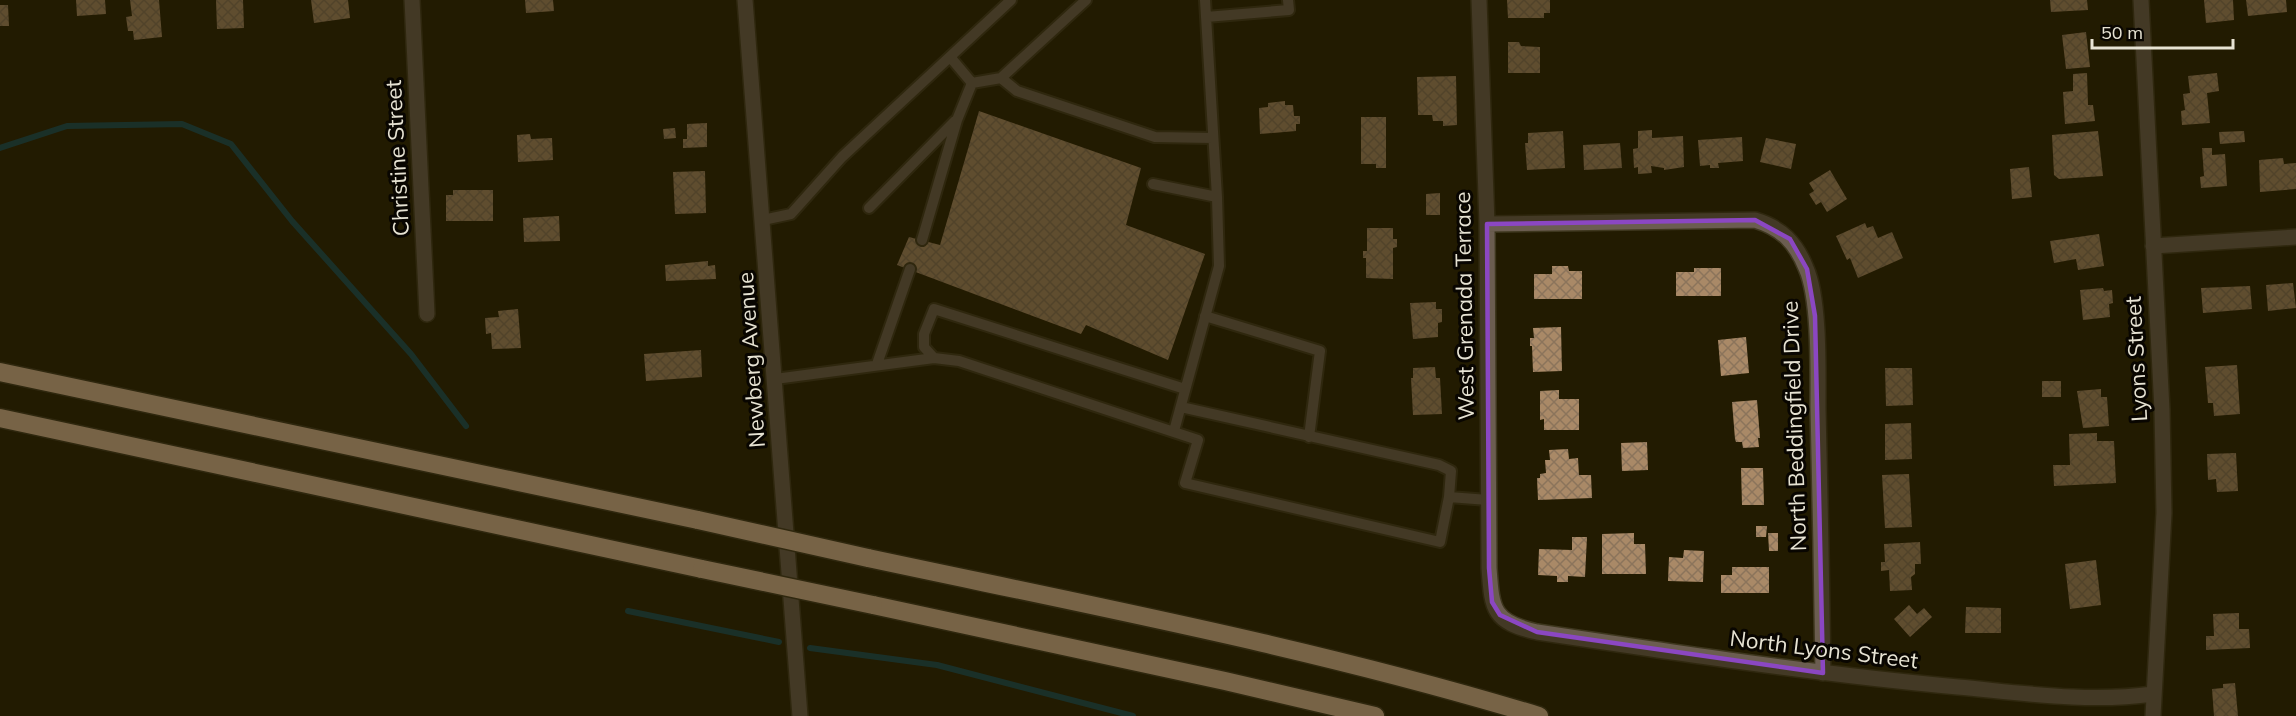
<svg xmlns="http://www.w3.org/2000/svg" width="2296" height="716" font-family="Mulish,sans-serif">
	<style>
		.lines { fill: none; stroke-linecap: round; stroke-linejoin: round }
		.stream { stroke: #114958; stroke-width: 6 }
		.building { fill: url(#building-cross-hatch) }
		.service-casing { stroke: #3e371e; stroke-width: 14 }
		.minor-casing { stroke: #3e371e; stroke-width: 18 }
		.tertiary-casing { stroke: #3e371e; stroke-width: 18 }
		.motorway-casing { stroke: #3e371e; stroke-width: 21 }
		.service { stroke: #6b5d50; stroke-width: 10 }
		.minor { stroke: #6b5d50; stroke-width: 15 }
		.tertiary { stroke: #6b5d50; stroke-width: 15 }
		.motorway { stroke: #deba99; stroke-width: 18 }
		.motorway-bridge-casing { stroke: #3e371e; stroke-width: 21; stroke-linecap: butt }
		.motorway-bridge { stroke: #deba99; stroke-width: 18 }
		.marked { fill: none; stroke: #8b47c2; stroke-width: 4.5; stroke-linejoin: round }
		.labels { text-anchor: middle; stroke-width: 6; stroke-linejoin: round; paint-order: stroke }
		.street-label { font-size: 22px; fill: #e7e3d3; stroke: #090601 }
	</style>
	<defs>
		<pattern id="building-cross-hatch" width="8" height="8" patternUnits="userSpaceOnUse" patternTransform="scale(1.5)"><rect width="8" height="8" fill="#a98967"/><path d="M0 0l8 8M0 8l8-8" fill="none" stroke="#8b745b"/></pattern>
	</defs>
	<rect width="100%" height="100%" fill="#221b01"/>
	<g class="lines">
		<path class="stream" d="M0 148 67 126 182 124 231 144 292 221 411 354 466 426
			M628 611 779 642
			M810 648 937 665 1133 716"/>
	</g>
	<path class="building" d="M76 0H105L106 14 77 16Z
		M130 0H159L162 37 134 40 133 31H128L126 17 132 16Z
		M216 0H243L244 28 217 29Z
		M311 0H348L350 18 314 23Z
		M525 0H553L554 11 526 13Z
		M1507 0H1550V13H1544V18H1508Z
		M2050 0H2087L2088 10 2051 12Z
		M2204 0H2233L2234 20 2206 23Z
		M2246 0H2286L2287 12 2248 16Z
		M0 5H8L9 26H0Z
		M2086 32 2090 67 2066 69 2062 35Z
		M1508 42H1519L1521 46 1540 47V73H1508Z
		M2087 73 2088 105H2093L2095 121 2065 124 2063 92 2073 91V74Z
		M2217 73 2219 91 2207 93 2210 123 2182 125 2181 111 2185 110 2183 94 2190 93 2188 76Z
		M1456 76 1457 125 1443 126V121H1433L1432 115H1418L1417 77Z
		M1285 101V105H1293L1294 116H1300V124H1296V131L1260 134 1259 108 1268 107V103Z
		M979 111 1141 168 1126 225 1205 254 1168 360 1086 325 1081 334 897 265 909 237 940 245Z
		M1361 117H1386V168H1376V164H1361Z
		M707 123V147L683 148V139H687V124Z
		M675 128 676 138 664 139 663 129Z
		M1652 130V138L1683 136 1684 167 1664 170V168L1651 166 1652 173 1638 174V167L1634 168 1633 149 1638 148V131Z
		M1563 131 1565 168 1527 170 1525 143H1528V133Z
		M2098 131 2103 176 2059 179 2054 175 2052 135Z
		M2244 131 2245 142 2220 144 2219 132Z
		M530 134 531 139 552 138 553 160 518 162 517 135Z
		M1742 137 1743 161 1718 163 1719 168H1710V165L1700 166 1698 140Z
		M1766 138 1796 144 1791 169 1760 162Z
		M1620 143 1622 168 1584 170 1583 145Z
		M2202 148H2212V155L2225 154 2227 186 2201 188 2200 177 2204 176Z
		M2283 158 2284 164 2296 163V189L2260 192 2259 160Z
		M2029 167 2032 197 2012 199 2010 169Z
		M1830 170 1847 199 1827 212 1821 202 1816 205 1809 194 1814 191 1809 183Z
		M705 171 706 213 675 214 673 172Z
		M453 190H493V221H446V195H453Z
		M1440 193V215H1426V194Z
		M559 216 560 241 524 242 523 218Z
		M1865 223 1867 228 1873 226 1878 238 1892 232 1903 258 1858 278 1850 258 1847 260 1836 236Z
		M1367 228H1393V239H1397V247L1393 248V279L1366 278V258H1363V251H1367Z
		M2099 234 2104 266 2078 270 2076 259 2054 263 2050 241Z
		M708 261V266L715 265 716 279 666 281 665 265Z
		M1552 266H1568L1569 271H1582V299H1534V274H1552Z
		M1694 268H1721V296H1676V272H1694Z
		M2293 283 2296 308 2268 311 2266 285Z
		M2250 286 2252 309 2203 313 2201 288Z
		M2103 288 2104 291 2112 290 2113 303 2109 304 2110 317 2083 320 2080 290Z
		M1436 302V309H1442V322L1438 323V337L1413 339 1410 303Z
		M518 309 521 348 492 349 491 333 486 334 485 318 499 317 498 311Z
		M1561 327 1562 371 1533 372 1532 346H1530V338H1534L1533 328Z
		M1746 337 1749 373 1721 376 1718 340Z
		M701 350 702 377 646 381 644 354Z
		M2237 365 2240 414 2214 416 2213 403H2208L2205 367Z
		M1435 367 1436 378H1440L1442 414 1413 415 1411 378H1413V368Z
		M1885 368H1912L1913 405 1886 406Z
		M2042 381H2061V397H2042Z
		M2101 389V397H2107L2109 426 2083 428 2077 391Z
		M1559 390V399H1579V430H1544V419L1540 420V391Z
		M1757 400 1760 438H1758L1759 447 1743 448 1742 442H1736L1735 439 1732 402Z
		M1911 423 1912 459 1885 460V424Z
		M2097 433V441H2114L2116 483 2054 486 2053 465H2070L2069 434Z
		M1647 442 1648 470 1622 471 1621 443Z
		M1568 449 1569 459 1578 458 1579 475H1591L1592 498 1538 500 1537 478H1540V474L1546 473 1545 460H1550L1549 450Z
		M2236 453 2238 491 2217 492 2216 479 2208 480 2207 454Z
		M1741 468H1763L1764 505H1742Z
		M1909 474 1912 527 1885 528 1882 475Z
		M1756 526H1767L1766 537H1756Z
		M1634 533V544H1645L1646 574H1602V534Z
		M1768 533H1778V551H1769Z
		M1572 537H1587L1585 577 1568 576V582H1557V576L1538 575 1539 549 1572 550Z
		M1920 542 1921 564H1915V574L1911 577 1912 590 1890 591 1889 570 1881 571V562H1885L1884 544Z
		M1684 550 1704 551 1703 582 1668 581 1669 557 1683 558Z
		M2096 560 2101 605 2070 609 2065 564Z
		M1732 567H1769V593H1721V575H1732Z
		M1909 605 1917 614 1924 608 1932 617 1910 637 1894 619Z
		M1966 607 2001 608V633H1965Z
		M2239 613V629H2249L2250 648 2206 650V636H2214L2213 614Z
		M2235 683 2238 716H2214L2212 689 2223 688V684Z"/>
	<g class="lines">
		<g class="service-casing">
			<path id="service" d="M1206 17 1289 10 1288 0
				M951 58 972 83
				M1001 78 1017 91 1155 137 1213 138
				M1153 184 1217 197
				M869 208 955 121
				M763 220 791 214 842 157 1011 0
				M922 240 957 120 972 83 1001 78 1086 0
				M1205 316 1320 351 1309 437
				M934 358 924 347V334L934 309 1185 389
				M877 364 910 269
				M775 379 934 358 959 361 1198 440 1185 483 1440 542 1449 497 1451 471 1439 465 1181 407
				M1174 431 1219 266 1217 197 1205 0
				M1449 497 1488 500"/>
		</g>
		<g class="minor-casing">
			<path id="minor" d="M412 0 427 314
				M1479 0 1487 224 1489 568C1492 609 1492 622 1537 632 1677 653 1817 674 1958 687 2023 693 2088 703 2153 694
				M2141 0 2162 410 2164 513 2153 716
				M1487 224 1755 220C1782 228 1796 243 1806 268 1820 299 1818 372 1818 408 1820 496 1822 585 1823 673
				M2153 246 2296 237"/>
		</g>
		<g class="tertiary-casing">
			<path id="tertiary" d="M745 0 800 716"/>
		</g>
		<g class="motorway-casing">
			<path id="motorway" d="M0 372 698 520
				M0 418 702 569
				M868 558C1093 606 1319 649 1539 716
				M873 605 1225 681 1375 716"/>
		</g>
		<use href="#service" class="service"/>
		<use href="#minor" class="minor"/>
		<use href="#tertiary" class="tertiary"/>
		<use href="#motorway" class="motorway"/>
		<g class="motorway-bridge-casing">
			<path id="motorway-bridge" d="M698 520 868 558
				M702 569 873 605"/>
		</g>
		<use href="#motorway-bridge" class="motorway-bridge"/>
	</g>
	<path d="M0 0H2296V716H0ZM1755 220 1790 239 1807 269 1815 316 1823 673 1537 632 1500 615 1492 602 1489 568 1487 224Z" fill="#221b01" fill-opacity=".55" fill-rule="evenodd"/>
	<path class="marked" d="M1755 220 1790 239 1807 269 1815 316 1823 673 1537 632 1500 615 1492 602 1489 568 1487 224Z"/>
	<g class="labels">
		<g class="street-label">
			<text transform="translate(397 158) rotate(-93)" y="8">Christine Street</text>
			<text transform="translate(1464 306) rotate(-91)" y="8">West Grenada Terrace</text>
			<text transform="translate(2136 359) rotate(-93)" y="8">Lyons Street</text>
			<text transform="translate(751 360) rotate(-94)" y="8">Newberg Avenue</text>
			<text transform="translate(1794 426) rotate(-92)" y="8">North Beddingfield Drive</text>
			<text transform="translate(1824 649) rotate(7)" y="8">North Lyons Street</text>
		</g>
	</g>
	<path d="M2092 39v9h141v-9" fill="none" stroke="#e7e3d3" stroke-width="3"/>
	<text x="2101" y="39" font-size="18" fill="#e7e3d3" stroke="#090601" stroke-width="4.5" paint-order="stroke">50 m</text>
</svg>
